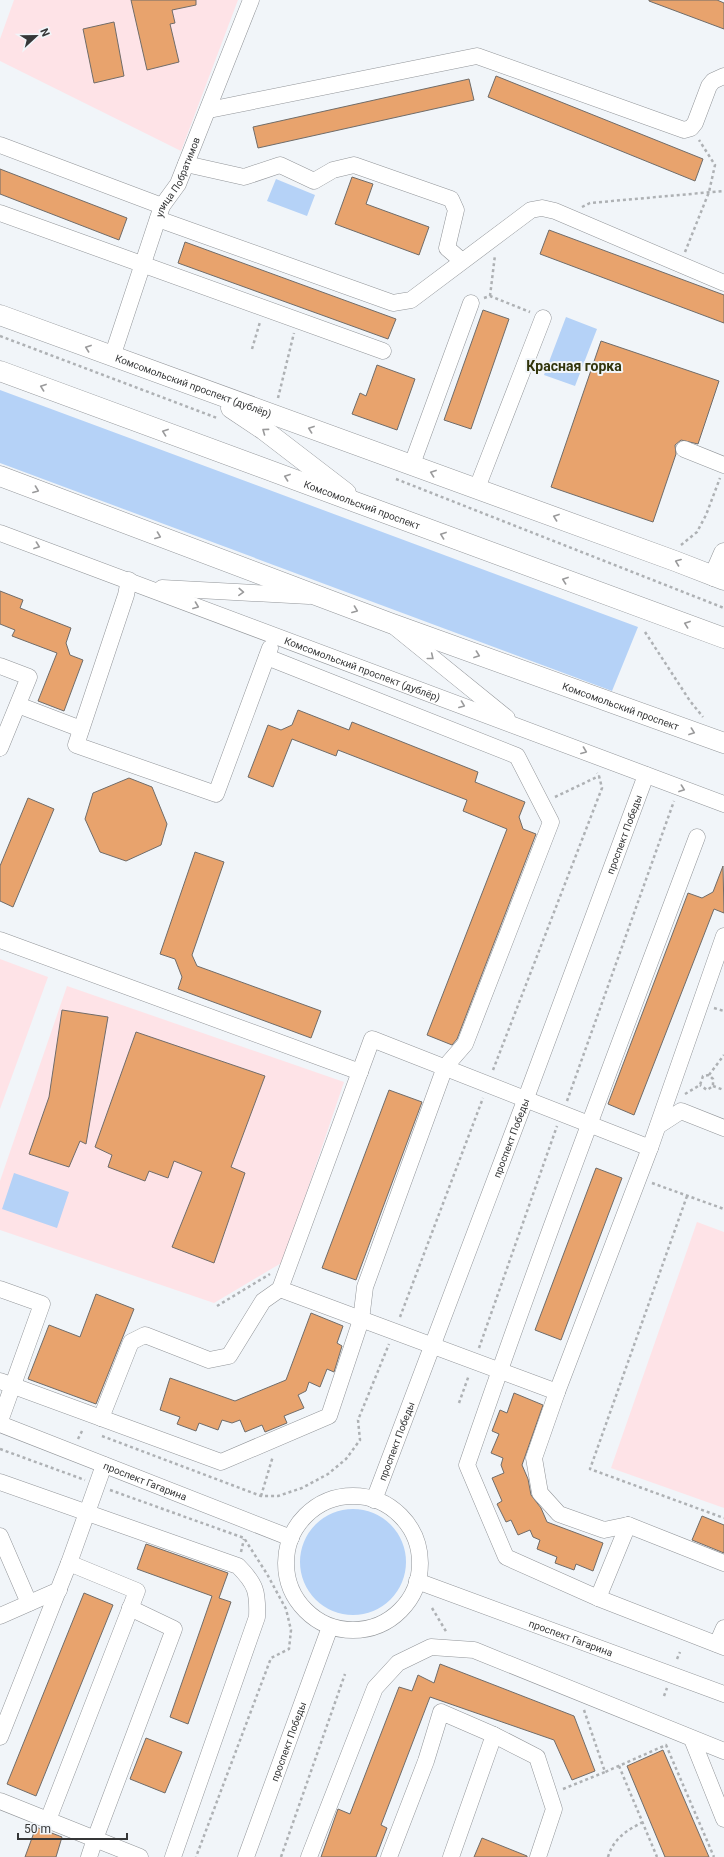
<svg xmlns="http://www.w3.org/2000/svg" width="724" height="1857" font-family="Roboto,sans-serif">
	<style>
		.education { fill: #fee3e7 }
		.green { fill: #b5d2f7 }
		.building { fill: #e8a36d; stroke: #706c69 }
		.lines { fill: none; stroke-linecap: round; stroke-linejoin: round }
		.minor-casing { stroke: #929599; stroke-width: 17 }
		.major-casing { stroke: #929599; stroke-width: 21 }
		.path { stroke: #aeb1b4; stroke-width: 2.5; stroke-dasharray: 3 3; stroke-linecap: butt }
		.minor { stroke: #fff; stroke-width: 16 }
		.major { stroke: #fff; stroke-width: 20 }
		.oneway { stroke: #9a9a9b }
		.labels { text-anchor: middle; stroke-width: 4; stroke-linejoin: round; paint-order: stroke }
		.street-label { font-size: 10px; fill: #353637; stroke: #f1f5f9 }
		.district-label { font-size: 14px; font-weight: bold; fill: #32350c; stroke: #f1f5f9 }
	</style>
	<rect width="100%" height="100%" fill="#f1f5f9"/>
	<path class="education" d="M14 0H238L181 151 0 61V39Z
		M0 959 48 977 0 1109Z
		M67 986 344 1082 283 1262 214 1303 0 1230V1181Z
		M697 1222 724 1232V1508L611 1468Z"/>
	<path class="green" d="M276 179 315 195 307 216 267 201Z
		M566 317 597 329 575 386 544 375Z
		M0 390 638 627 612 691 0 463Z
		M14 1173 69 1192 57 1228 2 1209Z
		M300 1562a53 53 0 1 1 106 0a53 53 0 1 1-106 0Z"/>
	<path class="building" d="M131 0H196V5L172 10 175 23 170 24 179 62 147 70Z
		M649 0H717L724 3V29L649 1Z
		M114 22 124 76 94 83 83 29Z
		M496 76 703 159 695 181 488 97Z
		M469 79 474 100 258 148 253 127Z
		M0 169 127 218 119 240 0 194Z
		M352 177 373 184 366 204 429 227 419 255 335 224Z
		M549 230 724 295V323L540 254Z
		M185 242 396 319 388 339 178 263Z
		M483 310 509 319 471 429 444 420Z
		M601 341 719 381 698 444 681 440 675 445 676 454 653 522 551 487Z
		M377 365 415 379 397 430 352 414 360 393 366 396Z
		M0 591 23 600 20 608 71 628 66 643 70 655 83 660 64 711 38 701 57 653 12 636 15 630 0 624Z
		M298 710 349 730 352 722 478 772 475 782 525 802 519 817 523 829 536 834 457 1039 452 1045 427 1035 507 829 463 811 467 800 338 750 336 756 292 739 273 787 248 777 268 725 281 730 292 725Z
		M129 778 152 787 167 824 161 845 126 861 100 852 85 819 93 793Z
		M28 798 54 809 13 907 0 901V866Z
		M195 852 224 862 192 955 197 966 321 1011 311 1038 178 989 182 977 175 959 160 954Z
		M723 866 724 913 714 909 634 1115 608 1104 688 893 702 898 713 892Z
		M62 1010 108 1017 86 1144 80 1141 69 1167 29 1154 49 1097Z
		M136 1032 265 1076 231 1167 245 1173 214 1263 172 1247 202 1172 174 1161 168 1178 149 1171 145 1181 108 1167 112 1155 95 1147Z
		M389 1090 422 1102 356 1280 322 1268Z
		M596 1168 622 1178 561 1340 535 1330Z
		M96 1294 134 1309 96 1404 28 1379 49 1325 80 1337Z
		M311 1313 343 1326 337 1343 342 1346 334 1372 327 1369 320 1387 309 1382 306 1391 298 1395 304 1408 284 1416 287 1423 265 1432 262 1425 245 1432 240 1420 232 1423 222 1420 218 1430 199 1423 196 1431 177 1424 180 1417 160 1410 170 1378 235 1401 286 1380Z
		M514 1393 543 1405 522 1465 528 1479 531 1495 541 1508 547 1522 603 1543 593 1571 576 1564 574 1570 555 1563 557 1557 537 1549 540 1540 533 1537 530 1530 518 1535 511 1520 506 1522 497 1504 502 1501 492 1478 504 1473 501 1465 503 1458 491 1453 499 1434 492 1431 500 1410 507 1413Z
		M702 1516 724 1525V1553L692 1540Z
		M146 1544 228 1573 219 1598 231 1602 188 1724 170 1717 212 1596 137 1569Z
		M84 1593 113 1605 36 1796 7 1784Z
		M440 1664 574 1716 595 1771 572 1780 554 1740 430 1697 381 1825 387 1828 376 1857H321L338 1809 350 1814 399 1687 412 1691 418 1675 434 1683Z
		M146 1738 182 1752 165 1793 130 1779Z
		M663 1750 709 1857H665L627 1766Z
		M36 1827 62 1837 56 1857H25Z
		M482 1838 527 1856V1857H474Z"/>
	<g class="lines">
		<g class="minor-casing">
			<g id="minor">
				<path d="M209 110 477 56 684 130 691 128 695 123 709 86 713 81 724 76"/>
				<path d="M0 145 162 206"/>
				<path d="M186 164 244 177 280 165 314 181 333 170 354 165 451 199 456 210 447 248 462 261"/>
				<path d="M0 213 383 351"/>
				<path d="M158 219 393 303 411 300 531 210 542 208 555 211 724 283"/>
				<path id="s1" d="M112 357 162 206 178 184 251 0"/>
				<path d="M684 449 724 465"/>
				<path d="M410 464 415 456 471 303"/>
				<path d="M477 488 543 318"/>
				<path id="s2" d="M0 533 724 804"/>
				<path d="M129 580 126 595 76 745 216 794 270 648"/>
				<path d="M162 588 309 596"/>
				<path d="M396 628 507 718"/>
				<path d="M0 666 29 677 0 748"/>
				<path d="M18 705 81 729"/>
				<path d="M697 837C619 1045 539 1254 467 1465L506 1557 598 1598 724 1647"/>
				<path d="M0 940 360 1072"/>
				<path d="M372 1039 650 1148 557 1392 280 1289Z"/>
				<path d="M658 1126 681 1111 724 1128"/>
				<path d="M650 1148 724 936"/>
				<path d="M0 1289 42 1304 0 1421"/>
				<path d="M0 1381 221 1462 329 1416 361 1320 365 1287 445 1067 465 1044 551 822 517 756 267 657"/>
				<path d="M557 1392 534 1458 540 1493 559 1514 604 1530 628 1525 724 1563"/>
				<path d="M101 1418 131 1342 145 1335 209 1360 229 1356 263 1301 280 1289"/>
				<path id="s3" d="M0 1424 291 1538"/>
				<path d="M0 1482 238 1566C256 1584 258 1592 257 1617L173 1857"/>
				<circle cx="353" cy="1563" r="67"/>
				<path id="s4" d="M374 1500 526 1098 646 775"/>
				<path d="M0 1536 29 1603"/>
				<path d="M69 1563 104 1465"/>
				<path id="s5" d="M417 1581 724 1694"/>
				<path d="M598 1598 628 1525"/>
				<path d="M130 1608 174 1629 95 1839 140 1857"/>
				<path d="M0 1616 59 1590"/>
				<path d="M717 1644 724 1628"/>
				<path d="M494 1735 537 1757 554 1809 538 1857"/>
				<path d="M0 1737 69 1563 137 1591 48 1820"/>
				<path d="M692 1739 724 1819"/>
				<path d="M0 1801 95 1839 89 1857"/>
				<path id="s6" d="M246 1857 330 1627"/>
				<path d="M309 1857 375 1688 398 1663 431 1647 474 1650 724 1751"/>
				<path d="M389 1857 426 1761 441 1712 494 1735 451 1857"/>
			</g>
		</g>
		<g class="major-casing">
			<g id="major">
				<path id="s7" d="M0 315 675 561 724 580"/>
				<path id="s8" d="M0 371 724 638"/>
				<path d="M231 408 264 430 346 493"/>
				<path id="s9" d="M0 476 390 623 724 743"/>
				<path d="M714 576 724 553"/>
			</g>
		</g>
		<path class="path" d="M582 207 590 203 724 191
			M685 252 709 192 715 165 699 140
			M490 296 495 255
			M484 298 490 296 530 312
			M0 336 217 418
			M252 349 260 322
			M278 398 294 333
			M396 479 724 608
			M681 545 697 532 706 515 720 478
			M645 632 690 701 703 717
			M555 797 599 776
			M714 1008 724 1011
			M493 1070 602 788 599 776 597 773
			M709 1075 724 1055
			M713 1086 724 1090
			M685 1094 700 1085 703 1076 709 1075 713 1079V1086L707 1090 700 1085
			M567 1101 674 801
			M652 1183 724 1209
			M687 1196 590 1469 724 1518
			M217 1306 270 1274
			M400 1317 483 1098
			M479 1348 557 1126
			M459 1403 469 1375
			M102 1436 261 1496H278L302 1488 328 1474 346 1459 360 1440 358 1420 389 1344
			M78 1439 83 1429
			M0 1449 85 1480
			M110 1490 244 1538 267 1574 286 1609 291 1630 289 1649 271 1658 196 1857
			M261 1496 273 1456
			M241 1552 244 1539
			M432 1608 447 1633
			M677 1659 680 1652
			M664 1696 667 1688
			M584 1710 605 1772 666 1745 714 1857
			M619 1766 657 1857
			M563 1789 605 1772
			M281 1857 345 1674
			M608 1857C613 1839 627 1830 643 1822"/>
		<use href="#minor" class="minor"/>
		<use href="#major" class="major"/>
	</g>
	<defs><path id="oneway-chevron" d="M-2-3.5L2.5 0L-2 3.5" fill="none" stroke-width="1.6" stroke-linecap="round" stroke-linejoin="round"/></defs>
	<g class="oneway">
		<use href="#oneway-chevron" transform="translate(88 348) rotate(-160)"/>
		<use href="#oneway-chevron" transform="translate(43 387) rotate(-160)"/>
		<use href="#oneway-chevron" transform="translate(311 429) rotate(-160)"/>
		<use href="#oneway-chevron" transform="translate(265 431) rotate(-144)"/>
		<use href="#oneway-chevron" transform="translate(165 432) rotate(-160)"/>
		<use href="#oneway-chevron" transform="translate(433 473) rotate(-160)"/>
		<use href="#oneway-chevron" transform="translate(287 477) rotate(-160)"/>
		<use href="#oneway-chevron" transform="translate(36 490) rotate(21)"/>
		<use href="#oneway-chevron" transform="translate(556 517) rotate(-160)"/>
		<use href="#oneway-chevron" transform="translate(443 535) rotate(-160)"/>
		<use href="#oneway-chevron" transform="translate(158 536) rotate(21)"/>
		<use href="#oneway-chevron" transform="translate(37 546) rotate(20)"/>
		<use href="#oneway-chevron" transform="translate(678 562) rotate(-159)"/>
		<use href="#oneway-chevron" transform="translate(565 580) rotate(-160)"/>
		<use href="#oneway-chevron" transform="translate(241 592) rotate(3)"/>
		<use href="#oneway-chevron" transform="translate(196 606) rotate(21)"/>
		<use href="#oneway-chevron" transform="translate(355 610) rotate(21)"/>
		<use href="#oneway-chevron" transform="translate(687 624) rotate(-160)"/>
		<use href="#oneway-chevron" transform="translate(477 655) rotate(20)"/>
		<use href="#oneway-chevron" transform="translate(431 657) rotate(39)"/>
		<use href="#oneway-chevron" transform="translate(462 705) rotate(21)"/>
		<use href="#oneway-chevron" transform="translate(692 732) rotate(20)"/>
		<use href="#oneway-chevron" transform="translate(584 751) rotate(21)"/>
		<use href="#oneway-chevron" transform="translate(682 789) rotate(20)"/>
	</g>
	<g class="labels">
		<g class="street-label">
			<text dy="4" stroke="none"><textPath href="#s1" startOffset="192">улица Побратимов</textPath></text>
			<text dy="4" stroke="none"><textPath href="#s7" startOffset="206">Комсомольский проспект (дублёр)</textPath></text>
			<text dy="4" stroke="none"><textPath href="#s8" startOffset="386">Комсомольский проспект</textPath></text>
			<text dy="4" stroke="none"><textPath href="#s2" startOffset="387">Комсомольский проспект (дублёр)</textPath></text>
			<text dy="4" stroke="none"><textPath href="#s9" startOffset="662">Комсомольский проспект</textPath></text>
			<text dy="4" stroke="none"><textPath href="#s4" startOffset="711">проспект Победы</textPath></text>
			<text dy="4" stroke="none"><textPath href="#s4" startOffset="387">проспект Победы</textPath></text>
			<text dy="4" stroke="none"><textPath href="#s4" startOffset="63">проспект Победы</textPath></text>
			<text dy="4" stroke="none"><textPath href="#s3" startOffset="156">проспект Гагарина</textPath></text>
			<text dy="4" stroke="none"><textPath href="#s5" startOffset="164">проспект Гагарина</textPath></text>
			<text dy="4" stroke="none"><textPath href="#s6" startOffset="123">проспект Победы</textPath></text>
		</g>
		<g class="district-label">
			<text x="574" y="371">Красная горка</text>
		</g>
	</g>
	<g transform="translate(36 36) rotate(68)" stroke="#f1f5f9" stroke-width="3" paint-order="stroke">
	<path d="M0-3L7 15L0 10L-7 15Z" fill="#353637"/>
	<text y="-6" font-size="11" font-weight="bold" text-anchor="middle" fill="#353637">N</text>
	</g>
	<path d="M18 1833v6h109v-6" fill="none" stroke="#353637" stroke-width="2"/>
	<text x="24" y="1833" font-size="12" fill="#353637" stroke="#f1f5f9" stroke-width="3" paint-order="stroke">50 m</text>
</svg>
